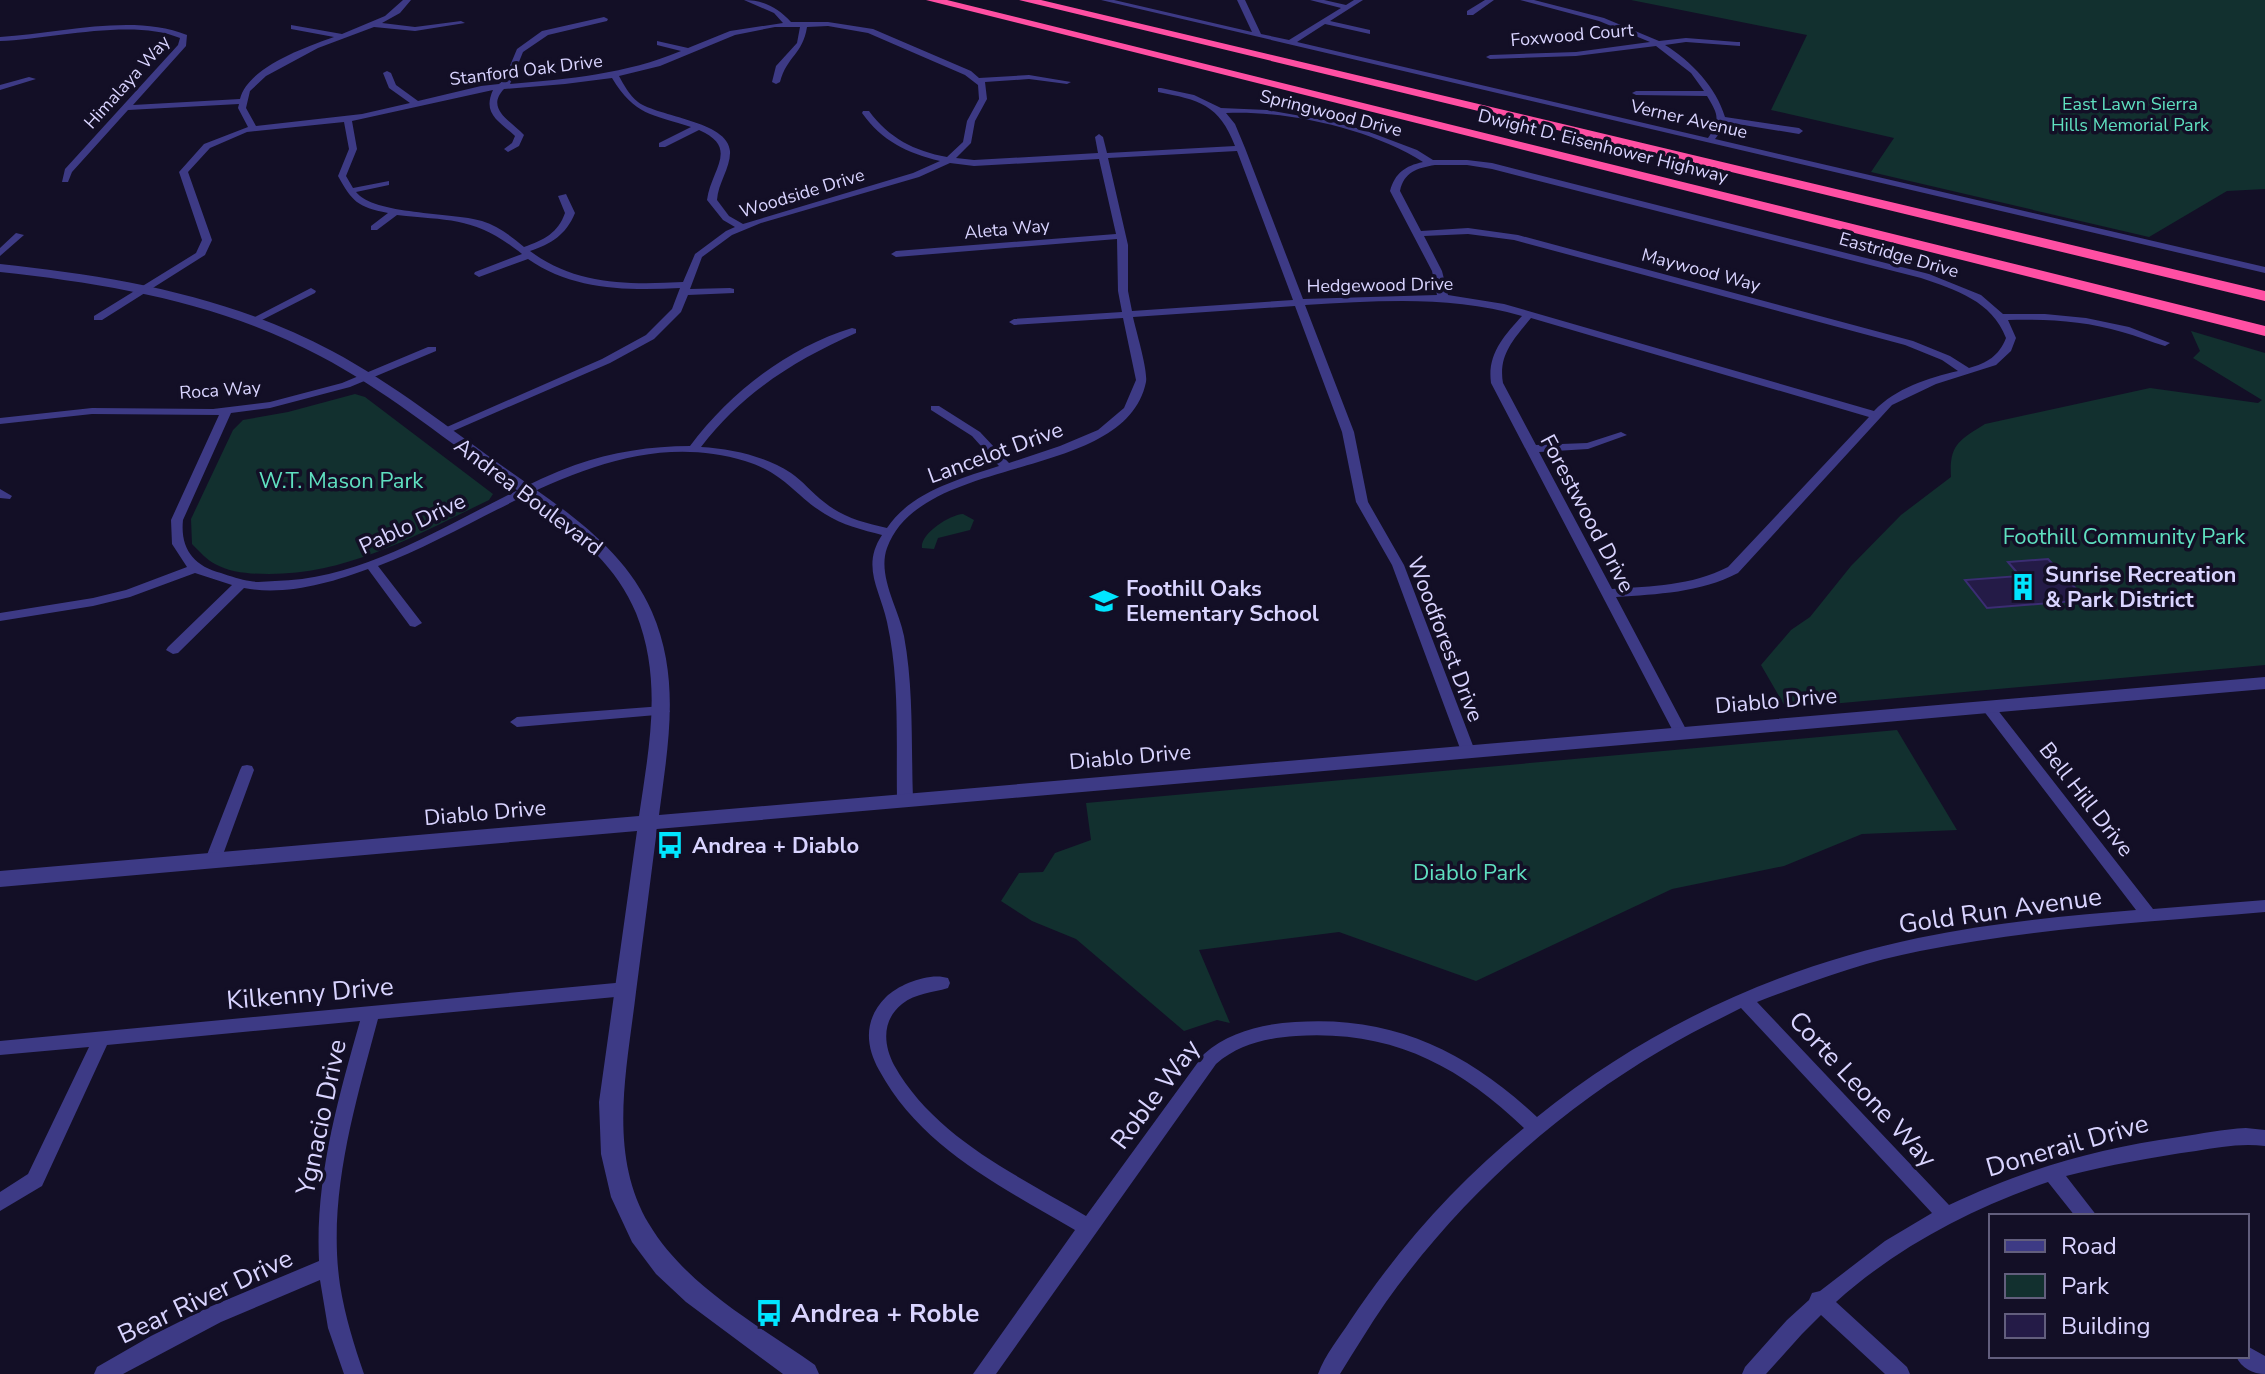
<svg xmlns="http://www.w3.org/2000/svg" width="2265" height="1374" font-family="'Nunito Sans',sans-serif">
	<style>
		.green { fill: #12302f }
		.building { fill: #241b47; stroke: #3b2d73; stroke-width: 2 }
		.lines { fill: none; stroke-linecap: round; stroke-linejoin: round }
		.minor { fill: #3d3a85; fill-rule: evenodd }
		.tertiary { fill: #3d3a85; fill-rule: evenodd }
		.motorway { fill: #ff4fa3; fill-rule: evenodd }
		.labels { text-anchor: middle; stroke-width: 7; stroke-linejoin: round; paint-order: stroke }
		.far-street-label { font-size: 18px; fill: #d9d4ff; stroke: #130f26 }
		.far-park-label { font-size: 18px; fill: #5fe0c0; stroke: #130f26 }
		.street-label { font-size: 22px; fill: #d9d4ff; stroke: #130f26 }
		.park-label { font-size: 22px; fill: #5fe0c0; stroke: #130f26 }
		.poi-label { font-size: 22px; font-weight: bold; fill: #d9d4ff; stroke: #130f26; text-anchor: start }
		.near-street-label { font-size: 26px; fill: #d9d4ff; stroke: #130f26 }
		.near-poi-label { font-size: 26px; font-weight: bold; fill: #d9d4ff; stroke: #130f26; text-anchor: start }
	</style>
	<rect width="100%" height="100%" fill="#130f26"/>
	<path class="green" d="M1631 0H2265V189L2227 191 2149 237 1871 172 1894 138 1771 110 1807 35Z
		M2191 331 2265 353V665L1786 708 1761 665 1791 630 1810 617 1851 566 1901 515 1951 477C1949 445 1959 440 1985 424L2150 388 2258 403 2262 400 2193 358 2200 351Z
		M355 394 365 397 493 494 489 500C418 534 350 574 269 574 252 574 231 573 215 564 207 560 199 551 192 544L191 519 233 430 243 420 288 412Z
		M963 514 974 520 970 530 938 538 934 549 922 548C920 534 949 515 963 514Z
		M1897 730 1957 830 1862 834 1784 866 1672 889 1476 981 1339 932 1199 950 1230 1023 1217 1020 1184 1031 1076 939 1032 921 1001 901 1019 873 1043 872 1055 853 1091 840 1086 803Z"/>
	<path class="building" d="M2048 559 2081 594 2072 595 2076 601 1987 608 1965 580 2020 576 2008 562Z"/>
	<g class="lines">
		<path class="minor" d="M403 0H411L400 13 382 23 415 27 461 21 465 23 415 31 374 27 318 48 266 76 250 91 246 108 256 126 362 114 410 103 389 88 383 73 387 71 391 73 396 85 418 101 481 86 499 84 504 80 517 49 542 31 604 17 608 19 607 21 548 35 523 52 510 84C569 79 626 74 681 51L657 45V41L688 48 730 31 783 23 774 13 744 0C764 0 778 8 791 22H828L873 29 971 71 979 78 1029 75 1071 82 1067 84 1029 79 985 82 987 99 975 121 971 143 956 158 974 160 1098 153 1095 137 1099 134 1103 137 1107 153 1235 146C1219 104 1199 100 1158 92V88H1161L1194 95 1221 108 1267 110 1329 121 1364 130 1417 150 1433 160H1467L1492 163 1929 274 1981 295 2003 314H2045L2086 318 2129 327 2170 343 2165 346C2151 342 2137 336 2122 332 2085 321 2046 319 2008 320L2016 338 2011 351 1996 365 1936 384 1892 405 1738 573C1699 593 1658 594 1616 597L1688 733 1681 738 1674 733 1491 383C1487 354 1504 336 1522 316 1450 295 1379 301 1305 305L1354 432 1368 502 1404 565 1475 751 1468 756 1461 751 1392 565 1356 502 1342 432 1295 306 1133 317C1136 331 1148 370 1146 382 1125 483 922 452 887 548 877 576 899 609 904 636 914 690 911 746 913 800L910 804H900L897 800C896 741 900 680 887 622 880 589 861 567 882 535 863 530 842 525 825 514 794 495 785 473 745 461 612 421 495 522 378 566L422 623 415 627 410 626 368 569C331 583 284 596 244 588L178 653 173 654 166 650 168 647 232 585 195 573 130 597 93 606 0 621V613L93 598 126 590 187 567 172 544 171 520 219 415 92 414 0 424V418L92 408 213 409 270 402 342 383 428 347H436V351L350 387 270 408 231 413 183 520C180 549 194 566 221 573 230 576 241 580 250 581 258 583 267 581 275 581 382 579 477 501 575 465 612 452 651 446 690 446 730 393 787 348 852 328L856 329V333C795 360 742 393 701 447 732 449 765 456 791 473 803 481 812 493 824 502 842 517 864 523 887 528 911 492 959 479 999 466L972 436 931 410V406H939L980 432 1009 463 1060 446 1098 430 1124 408 1136 380 1123 318 1014 325 1009 322 1014 319 1122 312 1118 291 1117 239 896 257 891 254 896 251 1116 234 1099 159 974 166 950 163 919 177 761 223 732 235 702 257 690 289 730 288 734 289V293L688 295 681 312 654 339 610 363 444 435 440 434V430L602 359 646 335 672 309 680 288C628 291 572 290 528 259L479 277 474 274 475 272 522 254C476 217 452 221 397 215L377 230H371V226L388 213C357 207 352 201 338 176L349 149 344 122 247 132 210 148 188 172 212 240 205 255 102 320H94V316L196 253 202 240 179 172 204 144 248 127 238 108 239 104 128 110 72 172 68 182H62L65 169 178 45 180 38C133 18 52 39 0 41V37C58 34 132 13 187 35L186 46 133 105 240 99C248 67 306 47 334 37L291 29V25L342 34 385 16ZM828 26 868 33 965 75 978 85 979 99 967 121 963 142 947 157C914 151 889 138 869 111H863L862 113C882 141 907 153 940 161L913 173 743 224 729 216 717 200C718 183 731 167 730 151 728 121 658 117 638 102 629 95 624 85 619 76L660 66 735 35 775 27H800L797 43 776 66 772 82 776 84 780 82C787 56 803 54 807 27ZM612 78C635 116 652 114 691 127L659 143V147H665L699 130C740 148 711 169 707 200L723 220 735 227 726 231 695 254 683 282C629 285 575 285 530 251 551 244 566 235 575 213L566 194 558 196 565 213C558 233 544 240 524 247 511 236 498 226 482 221 451 212 374 215 356 192L389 185V181L353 188 346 176 357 149 352 121 493 90C482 114 499 121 515 136L512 143 504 149 508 152 519 146 524 135C511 121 485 109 504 89L565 84ZM1226 113C1286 110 1372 129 1423 162 1405 166 1395 173 1390 191L1432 271 1437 295 1303 299 1245 148 1235 124ZM1237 151 1293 300 1132 311 1128 291V245L1108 158ZM1435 165H1467L1492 169 1921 278C1956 290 1992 301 2006 338 1999 356 1987 363 1969 368L1950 356 1913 341 1518 235 1468 228 1421 231 1400 191C1404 172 1417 168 1435 165ZM1468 234 1514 240 1905 345 1942 360 1958 371C1928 378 1896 388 1874 411L1504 304 1448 295 1442 271 1424 236ZM1531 318 1869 417 1728 567C1691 586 1652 586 1612 589L1539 452 1588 449 1627 435 1621 432 1587 443 1536 445 1503 383C1498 355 1514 339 1531 318Z
			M1101 0H1114L1252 32 1237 0H1245L1261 34 1289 40 1341 8 1310 0H1324L1346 5 1354 0H1363L1330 21 1370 30V34L1325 24 1297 42 1708 138C1721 120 1718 114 1707 96L1636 95 1632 93 1636 91H1704L1691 73 1656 46 1576 56 1490 59 1486 57 1490 55 1576 52 1650 42 1599 21 1520 0H1534L1604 18 1659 41 1686 38 1737 42H1740V46L1686 42 1665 45C1691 61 1716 87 1725 117L1799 128 1803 131 1799 134 1725 122V126L1715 139 2265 267V273Z
			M1485 0H1494L1473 15H1467V11Z
			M29 77 36 79 0 90V85Z
			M16 233 24 235 0 256V248Z
			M311 288 316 291 315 293 258 322H250L249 320Z
			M0 489 12 496 10 499 0 498Z
			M1988 702 1993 704 2153 909 2265 900V912C2150 922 2034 928 1920 951 1863 962 1810 982 1757 1002L1949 1205C2026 1169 2094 1149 2179 1137 2201 1134 2223 1129 2246 1128L2265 1130V1146C2242 1143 2219 1147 2196 1151 2152 1157 2110 1165 2066 1176L2097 1216H2075L2048 1182C1971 1209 1897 1247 1836 1302L1907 1367 1910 1374H1885L1821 1315 1802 1334 1766 1374H1742L1745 1367 1787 1320 1809 1300 1812 1293 1820 1291 1885 1241 1932 1213 1741 1008C1714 1022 1686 1035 1660 1051 1553 1114 1458 1201 1386 1302 1370 1325 1355 1350 1340 1374H1318C1325 1355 1339 1338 1350 1321 1398 1249 1456 1183 1524 1128 1457 1064 1390 1030 1296 1036 1267 1038 1239 1044 1216 1064L996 1374H973L1075 1230C1002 1187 921 1148 879 1070 865 1045 864 1019 886 997 899 984 930 972 948 978L950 983 948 988C932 993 916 993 902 1004 882 1020 883 1044 894 1065 935 1138 1017 1175 1086 1216L1204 1054C1229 1032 1262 1024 1295 1022 1392 1015 1467 1051 1537 1117 1648 1027 1779 967 1918 938 1990 923 2063 916 2136 910L1983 710 1981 707 1983 704Z
			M663 706 670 711 668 714 517 727 510 722 517 717Z
			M247 765 252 766 254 770 221 860 219 864H207L205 860 240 770 242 766Z
			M626 982 632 984 634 989 632 994 626 996 378 1019C355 1105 327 1196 340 1285 345 1316 354 1345 364 1374H344L328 1328 320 1280 221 1322 123 1374H94L97 1367 151 1336 207 1308 319 1261C315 1179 338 1099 360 1021L107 1045 42 1186 0 1211V1192L28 1174 89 1047 0 1055V1041Z
			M2247 1346 2265 1356V1374C2253 1374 2241 1368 2236 1356H2247Z"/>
		<path class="tertiary" d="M0 264C114 276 230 296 332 351 394 384 450 429 508 470 563 509 624 547 652 612 681 679 668 745 659 815L2265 677V689L657 829C650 884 643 938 636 992 627 1069 607 1154 649 1224 686 1286 758 1325 815 1365L819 1374H783L686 1302 656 1274 632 1242 611 1197 601 1154 599 1102 637 831 0 887V871L639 816C649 747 663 681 636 613 610 550 549 514 496 475 438 434 383 389 320 356 221 303 111 284 0 272Z"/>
		<path class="motorway" d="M926 0H947L2265 326V336Z
			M1019 0H1041L2265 291V301Z"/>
	</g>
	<defs>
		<g id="building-bare" transform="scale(2.16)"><path d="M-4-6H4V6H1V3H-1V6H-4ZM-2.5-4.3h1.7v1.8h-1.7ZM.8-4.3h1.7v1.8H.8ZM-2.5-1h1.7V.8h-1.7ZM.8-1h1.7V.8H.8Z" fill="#00e5ff" stroke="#130f26" stroke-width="2.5" paint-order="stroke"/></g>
		<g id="school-bare" transform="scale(2.16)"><path d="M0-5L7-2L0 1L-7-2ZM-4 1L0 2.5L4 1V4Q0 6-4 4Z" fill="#00e5ff" stroke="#130f26" stroke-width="2.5" paint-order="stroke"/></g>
		<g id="bus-bare" transform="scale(2.16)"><path d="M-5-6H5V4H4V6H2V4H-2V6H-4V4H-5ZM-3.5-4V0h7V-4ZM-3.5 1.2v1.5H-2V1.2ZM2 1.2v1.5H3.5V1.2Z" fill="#00e5ff" stroke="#130f26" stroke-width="2.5" paint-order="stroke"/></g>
	</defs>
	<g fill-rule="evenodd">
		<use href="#building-bare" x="2023" y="587"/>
		<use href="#school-bare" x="1104" y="601"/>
		<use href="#bus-bare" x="670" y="845"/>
		<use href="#bus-bare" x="769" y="1313"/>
	</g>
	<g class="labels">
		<g class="far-street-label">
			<text transform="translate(1572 35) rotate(-5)" y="6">Foxwood Court</text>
			<text transform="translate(526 70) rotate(-7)" y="6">Stanford Oak Drive</text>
			<text transform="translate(127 82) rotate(-48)" y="6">Himalaya Way</text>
			<text transform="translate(1331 113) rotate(14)" y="6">Springwood Drive</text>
			<text transform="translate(1689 119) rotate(13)" y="6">Verner Avenue</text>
			<text transform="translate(1603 146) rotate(14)" y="6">Dwight D. Eisenhower Highway</text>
			<text transform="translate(802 193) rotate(-17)" y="6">Woodside Drive</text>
			<text transform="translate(1007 229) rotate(-5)" y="6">Aleta Way</text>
			<text transform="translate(1899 255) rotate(16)" y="6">Eastridge Drive</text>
			<text transform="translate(1701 270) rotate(15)" y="6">Maywood Way</text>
			<text transform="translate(1380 285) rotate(-1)" y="6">Hedgewood Drive</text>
			<text transform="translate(220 390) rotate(-4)" y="6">Roca Way</text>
		</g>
		<g class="far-park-label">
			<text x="2130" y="110">East Lawn Sierra<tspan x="2130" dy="21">Hills Memorial Park</tspan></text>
		</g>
		<g class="street-label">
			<text transform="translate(995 452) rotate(-20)" y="8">Lancelot Drive</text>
			<text transform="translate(529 496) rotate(37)" y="8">Andrea Boulevard</text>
			<text transform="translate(1588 513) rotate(62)" y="8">Forestwood Drive</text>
			<text transform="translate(412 523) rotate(-25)" y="8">Pablo Drive</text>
			<text transform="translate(1446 639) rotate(69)" y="8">Woodforest Drive</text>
			<text transform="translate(1776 700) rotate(-5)" y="8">Diablo Drive</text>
			<text transform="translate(1130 756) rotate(-5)" y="8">Diablo Drive</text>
			<text transform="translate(2087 799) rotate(52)" y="8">Bell Hill Drive</text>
			<text transform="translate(485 812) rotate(-5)" y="8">Diablo Drive</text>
		</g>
		<g class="park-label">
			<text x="341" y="488">W.T. Mason Park</text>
			<text x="2124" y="544">Foothill Community Park</text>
			<text x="1470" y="880">Diablo Park</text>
		</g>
		<g class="poi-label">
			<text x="2045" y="582">Sunrise Recreation<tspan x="2045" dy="25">&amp; Park District</tspan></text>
			<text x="1126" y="596">Foothill Oaks<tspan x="1126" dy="25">Elementary School</tspan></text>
			<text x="692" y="853">Andrea + Diablo</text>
		</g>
		<g class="near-street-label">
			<text transform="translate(2000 910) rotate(-8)" y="9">Gold Run Avenue</text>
			<text transform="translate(310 993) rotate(-5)" y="9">Kilkenny Drive</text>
			<text transform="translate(1863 1089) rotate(47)" y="9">Corte Leone Way</text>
			<text transform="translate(1155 1094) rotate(-53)" y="9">Roble Way</text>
			<text transform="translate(321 1117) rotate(-78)" y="9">Ygnacio Drive</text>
			<text transform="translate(2067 1145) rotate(-16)" y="9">Donerail Drive</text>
			<text transform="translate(205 1296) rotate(-25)" y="9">Bear River Drive</text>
		</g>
		<g class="near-poi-label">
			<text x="791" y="1322">Andrea + Roble</text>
		</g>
	</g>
	<rect x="1989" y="1214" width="260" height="144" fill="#130f26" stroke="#625e7d" stroke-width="2"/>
	<rect x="2005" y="1240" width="40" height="12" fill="#3d3a85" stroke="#625e7d" stroke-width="2"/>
	<text x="2061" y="1254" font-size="24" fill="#d9d4ff">Road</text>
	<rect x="2005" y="1274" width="40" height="24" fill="#12302f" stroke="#625e7d" stroke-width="2"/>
	<text x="2061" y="1294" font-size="24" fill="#d9d4ff">Park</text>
	<rect x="2005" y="1314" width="40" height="24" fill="#241b47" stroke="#625e7d" stroke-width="2"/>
	<text x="2061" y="1334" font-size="24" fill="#d9d4ff">Building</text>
</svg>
